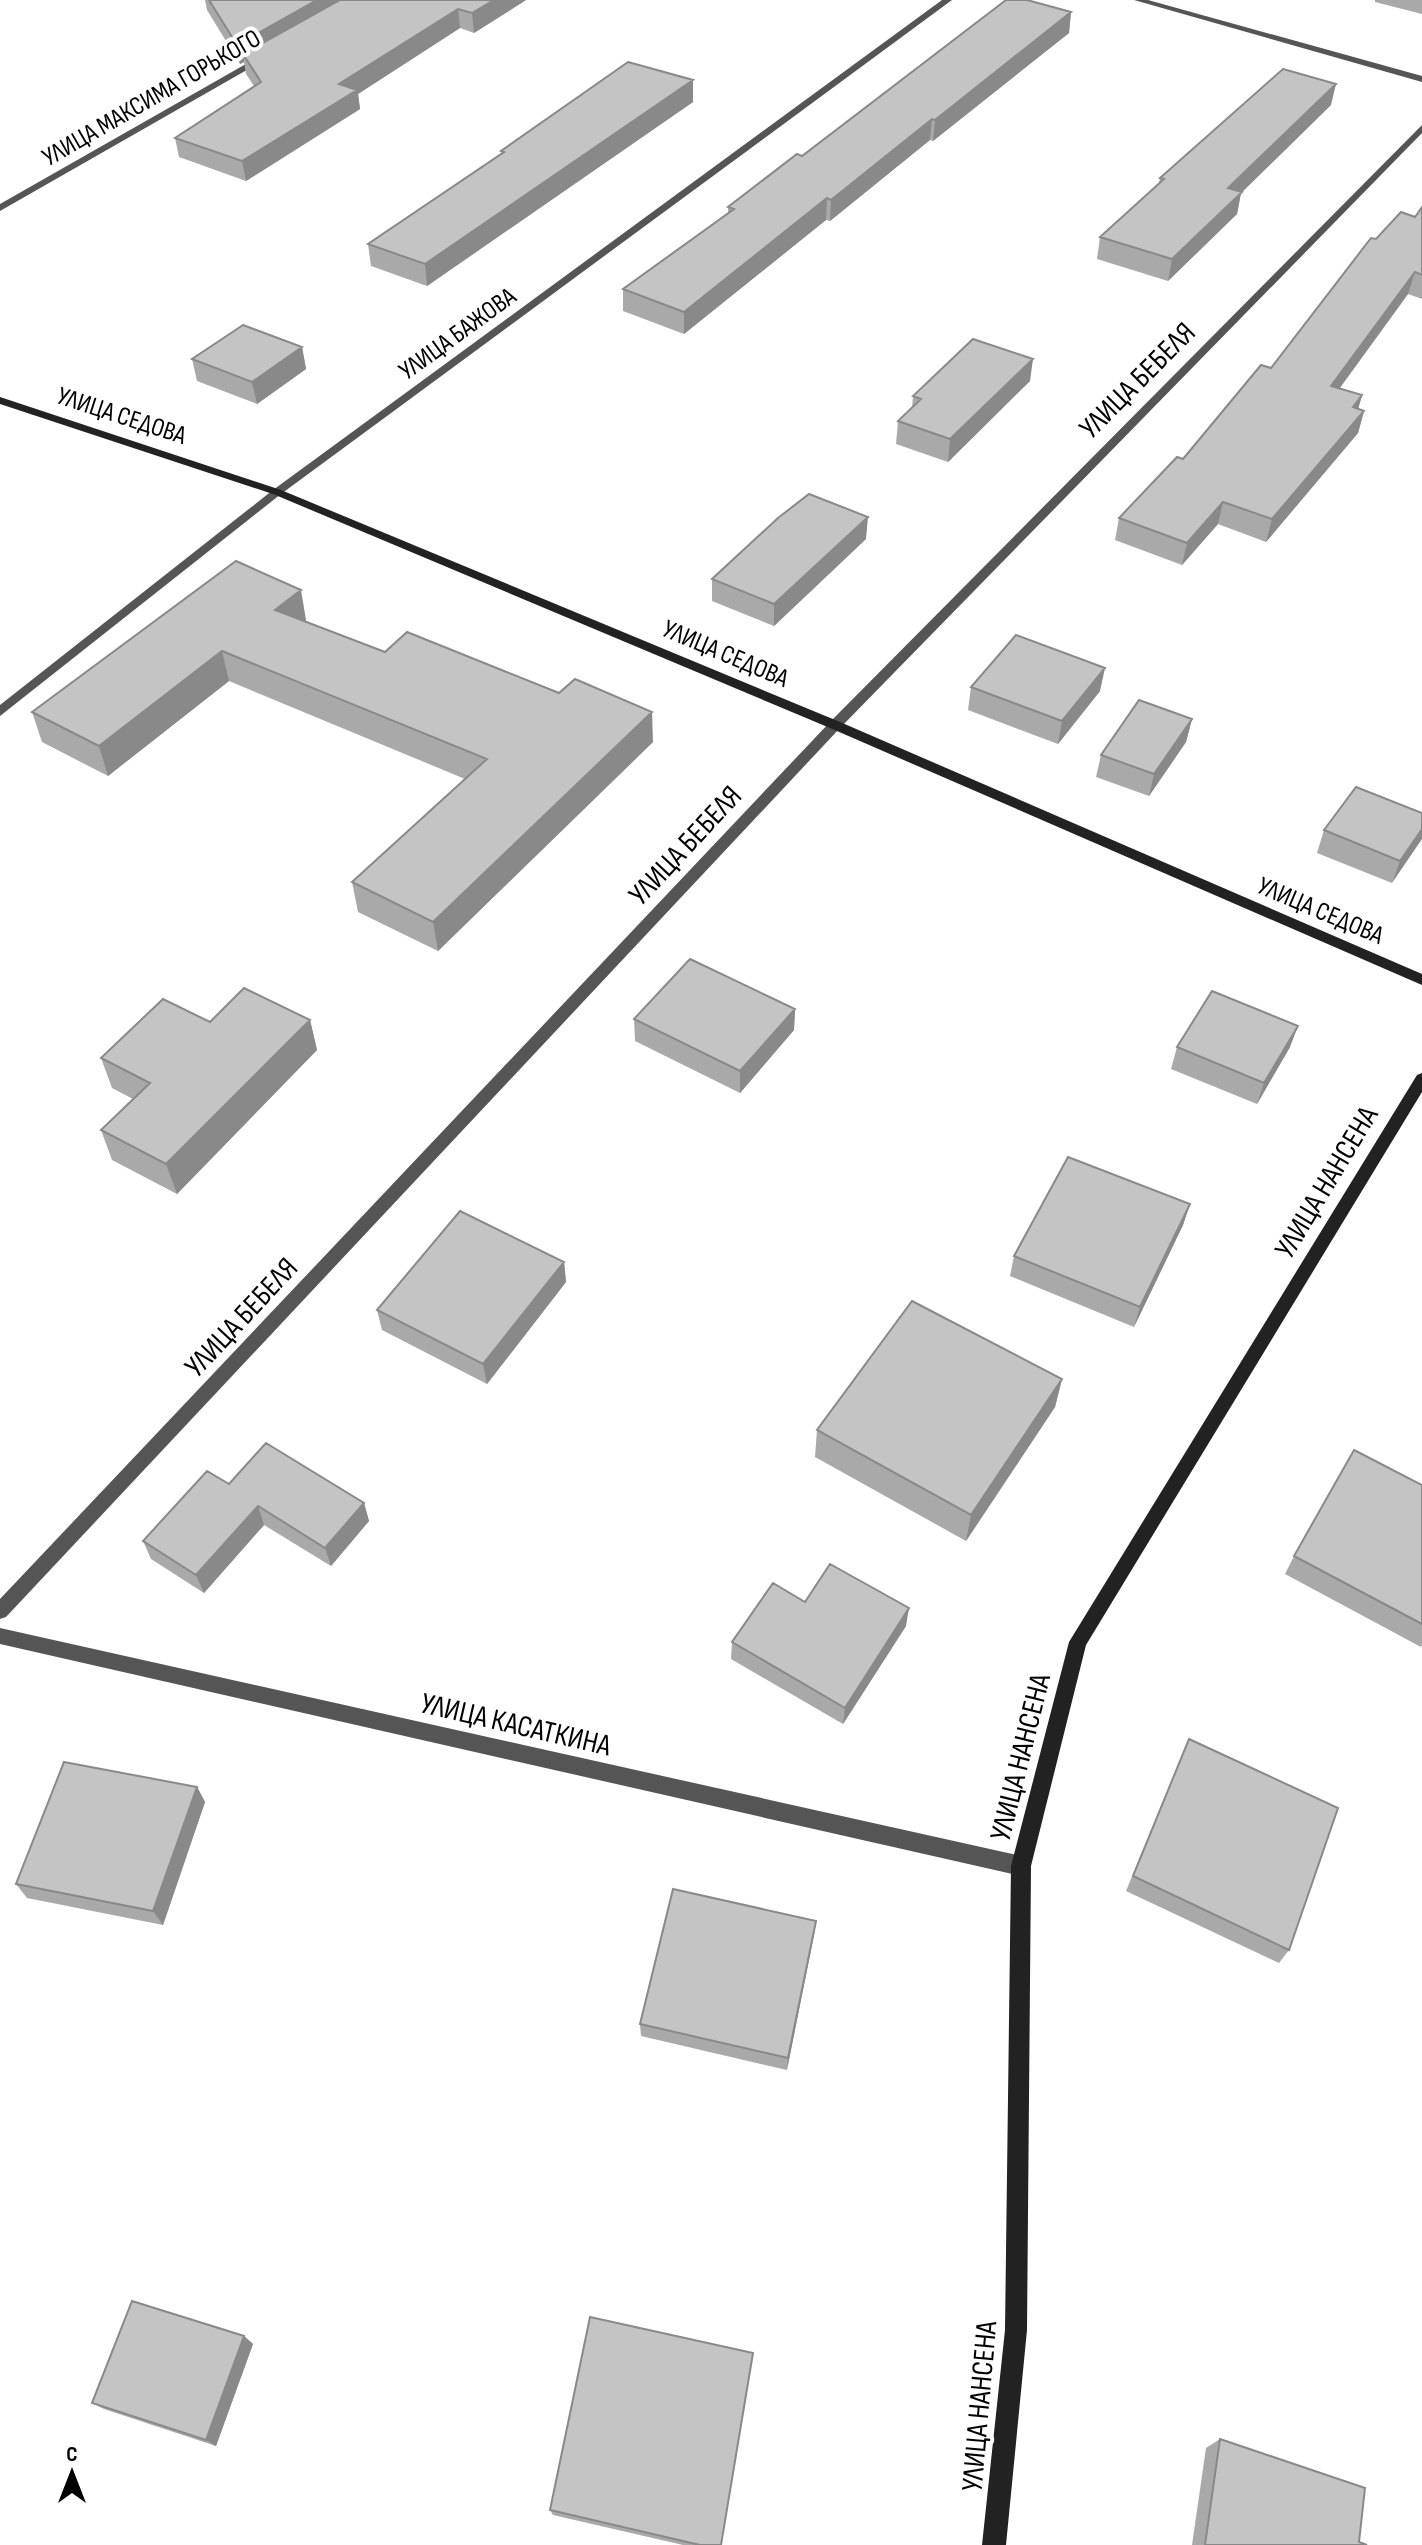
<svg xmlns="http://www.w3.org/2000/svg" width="1422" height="2545" font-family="'Sofia Sans Condensed',sans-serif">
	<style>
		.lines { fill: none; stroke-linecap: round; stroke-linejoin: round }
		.street { fill: #555; fill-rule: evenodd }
		.secondary { fill: #222; fill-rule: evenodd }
		.wall { fill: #a9a9a9 }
		.shaded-wall { fill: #898989 }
		.building { fill: #c4c4c4; stroke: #898989; stroke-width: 2 }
		.labels { text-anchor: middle; stroke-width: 8; stroke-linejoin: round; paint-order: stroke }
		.far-street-label { font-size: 26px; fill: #000; stroke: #fff }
		.street-label { font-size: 30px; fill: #000; stroke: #fff }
	</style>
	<rect width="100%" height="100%" fill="#fff"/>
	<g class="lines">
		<path class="street" d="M942 0H952L281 494 0 716V705L273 490Z
			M1134 0H1148L1422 76V82Z
			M260 56 268 58 0 211V204Z
			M1422 125V133L840 728 6 1617 0 1619V1599L830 722Z
			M0 1628 1021 1856 1028 1859 1031 1866 1028 1873 1021 1876 0 1644Z"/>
		<path class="secondary" d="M0 397 281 490 840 722 1422 974V985L830 728 273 494 0 404Z
			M1422 1073V1092L1086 1645 1031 1866 1027 2330 1006 2545H982L1005 2330 1011 1866 1069 1642 1417 1075Z"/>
	</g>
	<path class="wall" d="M205 0H526L474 33 460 28 358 94 360 109 246 181 179 157 175 138 254 86 246 74 244 62 240 64 207 10Z
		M1375 0H1422V14L1375 2Z
		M1071 12 1069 33 933 141 930 140 830 221 826 220 684 334 623 311V289L728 213V207L802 156Z
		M693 80V102L427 286 371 266 368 244 502 153 501 151Z
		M1331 105 1241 193 1237 214 1168 281 1097 259 1100 237 1159 183 1160 178Z
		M1422 207V299L1408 294 1340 388 1362 395 1358 409 1364 411 1358 433 1266 542 1218 524 1182 565 1115 540 1119 518 1183 459 1271 368 1376 239 1415 217Z
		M302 347 306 369 257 404 197 381 192 359Z
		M1030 381 948 462 896 444 898 421 912 408 913 396Z
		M866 539 774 626 712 601V579Z
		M306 620 305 621 385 652 653 742 438 951 358 912 352 882 465 779 229 681 108 776 42 742 32 712Z
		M971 687 1100 691 1058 744 968 710Z
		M1192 719 1186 742 1149 796 1096 777 1101 755Z
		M1422 813 1392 883 1317 853 1324 830Z
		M795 1009 794 1030 740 1093 635 1041 634 1019Z
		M310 1020 317 1050 177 1194 112 1160 101 1130 133 1099 112 1088 101 1058 210 1022Z
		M1177 1047H1290L1257 1104 1171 1069Z
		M1190 1204 1183 1225 1134 1327 1010 1276 1014 1256Z
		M564 1262 566 1282 487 1384 382 1330 377 1310Z
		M1062 1379 1055 1407 966 1541 815 1457 817 1430Z
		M229 1484 364 1503 369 1521 331 1566 264 1525 204 1593 151 1559 143 1541Z
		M1422 1485V1645L1421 1647 1285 1574 1294 1556Z
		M906 1626 843 1724 731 1659 732 1642Z
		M1189 1739 1289 1950 1279 1963 1126 1891Z
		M197 1787 205 1802 163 1925 27 1898 16 1884Z
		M816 1921 787 2070 641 2036 640 2024Z
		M244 2336 253 2344 216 2446 104 2409 92 2403Z
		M1220 2439 1359 2542 1367 2545H1192L1206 2448Z
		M550 2510 722 2545H683L553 2515Z"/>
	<path class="shaded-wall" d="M317 0H354L243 54 244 62 240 64 237 45Z
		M494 0H526L474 33 472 13Z
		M458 9 460 28 358 94 360 109 246 181 242 161 339 84Z
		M1071 12 1069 33 933 141 935 120Z
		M693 80V102L427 286 425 264Z
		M1336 84 1331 105 1241 193 1237 214 1168 281 1172 259 1228 188Z
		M932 119 930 140 830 221 831 200Z
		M827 198 826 220 684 334V312Z
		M1415 272 1408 294 1325 408 1331 386Z
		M302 347 306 369 257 404 252 382Z
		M1033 359 1030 381 948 462 950 439Z
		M1362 395 1356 417 1353 407Z
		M1364 411 1358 433 1266 542 1272 519Z
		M1223 502 1218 524 1182 565 1187 543Z
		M868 517 866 539 774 626V604Z
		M301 590 306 620 282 640 275 610Z
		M222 651 229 681 108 776 99 746Z
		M1105 668 1100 691 1058 744 1062 721Z
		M652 712 653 742 438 951 433 922Z
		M1192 719 1186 742 1149 796 1154 774Z
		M1422 829V839L1392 883 1400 861Z
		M795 1009 794 1030 740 1093V1071Z
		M310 1020 317 1050 177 1194 166 1164Z
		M1298 1026 1290 1047 1257 1104 1264 1083Z
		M1190 1204 1183 1225 1134 1327 1140 1307Z
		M564 1262 566 1282 487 1384 483 1364Z
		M1062 1379 1055 1407 966 1541 971 1515Z
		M364 1503 369 1521 331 1566 325 1548Z
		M258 1506 264 1525 204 1593 196 1575Z
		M909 1608 906 1626 843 1724 845 1708Z
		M197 1787 205 1802 163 1925 153 1911Z
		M816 1921 814 1935 787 2070 788 2058Z
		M244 2336 253 2344 216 2446 206 2440Z"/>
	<path class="building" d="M209 0H317L237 45Z
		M340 0H494L472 13 458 9 339 84 357 90 242 161 175 138 261 82 243 54Z
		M1006 0H1027L1071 12 935 120 932 119 831 200 827 198 684 312 623 289 734 209 728 207 797 154 802 156Z
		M628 62 693 80 425 264 368 244 504 152 501 151Z
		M1283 69 1336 84 1228 188 1242 192 1172 259 1100 237 1164 179 1160 178Z
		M1422 207V275L1415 272 1331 386 1362 395 1353 407 1364 411 1272 519 1223 502 1187 543 1119 518 1177 457 1183 459 1261 365 1271 368 1371 238 1376 239 1401 212 1415 217Z
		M243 325 302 347 252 382 192 359Z
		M973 339 1033 359 950 439 898 421 921 399 913 396Z
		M809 494 868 517 774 604 712 579 778 518Z
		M236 561 301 590 275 610 385 652 407 632 559 693 575 679 652 712 433 922 352 882 487 759 222 651 99 746 32 712Z
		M1016 635 1105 668 1062 721 971 687Z
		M1139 700 1192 719 1154 774 1101 755Z
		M1356 787 1422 813V829L1400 861 1324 830Z
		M690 959 795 1009 740 1071 634 1019Z
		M244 988 310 1020 166 1164 101 1130 150 1083 101 1058 163 999 210 1022Z
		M1212 991 1298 1026 1264 1083 1177 1047Z
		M1068 1157 1190 1204 1140 1307 1014 1256Z
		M460 1211 564 1262 483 1364 377 1310Z
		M912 1301 1062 1379 971 1515 817 1430Z
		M266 1443 364 1503 325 1548 258 1506 196 1575 143 1541 207 1471 229 1484Z
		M1354 1450 1422 1485V1624L1294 1556Z
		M830 1564 909 1608 845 1708 732 1642 773 1583 805 1602Z
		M1189 1739 1338 1808 1289 1950 1133 1876Z
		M64 1762 197 1787 153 1911 16 1884Z
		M673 1889 816 1921 788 2058 640 2024Z
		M132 2301 244 2336 206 2440 92 2403Z
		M590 2317 753 2353 721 2545H700L550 2510Z
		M1220 2439 1365 2488 1359 2542 1367 2545H1205Z"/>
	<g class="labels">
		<g class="far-street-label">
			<text transform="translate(151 97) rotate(-30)" y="9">УЛИЦА МАКСИМА ГОРЬКОГО</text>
			<text transform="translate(457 333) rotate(-36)" y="9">УЛИЦА БАЖОВА</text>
			<text transform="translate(122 415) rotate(18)" y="9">УЛИЦА СЕДОВА</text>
			<text transform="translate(726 653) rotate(23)" y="9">УЛИЦА СЕДОВА</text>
			<text transform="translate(1321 910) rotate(23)" y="9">УЛИЦА СЕДОВА</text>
		</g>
		<g class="street-label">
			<text transform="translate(1137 380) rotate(-45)" y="10">УЛИЦА БЕБЕЛЯ</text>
			<text transform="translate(685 845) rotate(-47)" y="10">УЛИЦА БЕБЕЛЯ</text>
			<text transform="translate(1326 1182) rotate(-59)" y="10">УЛИЦА НАНСЕНА</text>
			<text transform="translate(241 1317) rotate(-47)" y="10">УЛИЦА БЕБЕЛЯ</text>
			<text transform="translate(516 1724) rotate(13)" y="10">УЛИЦА КАСАТКИНА</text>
			<text transform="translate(1020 1757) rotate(-76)" y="10">УЛИЦА НАНСЕНА</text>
			<text transform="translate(979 2406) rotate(-85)" y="10">УЛИЦА НАНСЕНА</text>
		</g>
	</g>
	<g transform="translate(72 2473)" stroke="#ffffff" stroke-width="6" paint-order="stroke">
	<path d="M0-6L14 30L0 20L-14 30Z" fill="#000000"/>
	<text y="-12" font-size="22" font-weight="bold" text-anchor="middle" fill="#000000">С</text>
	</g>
</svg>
